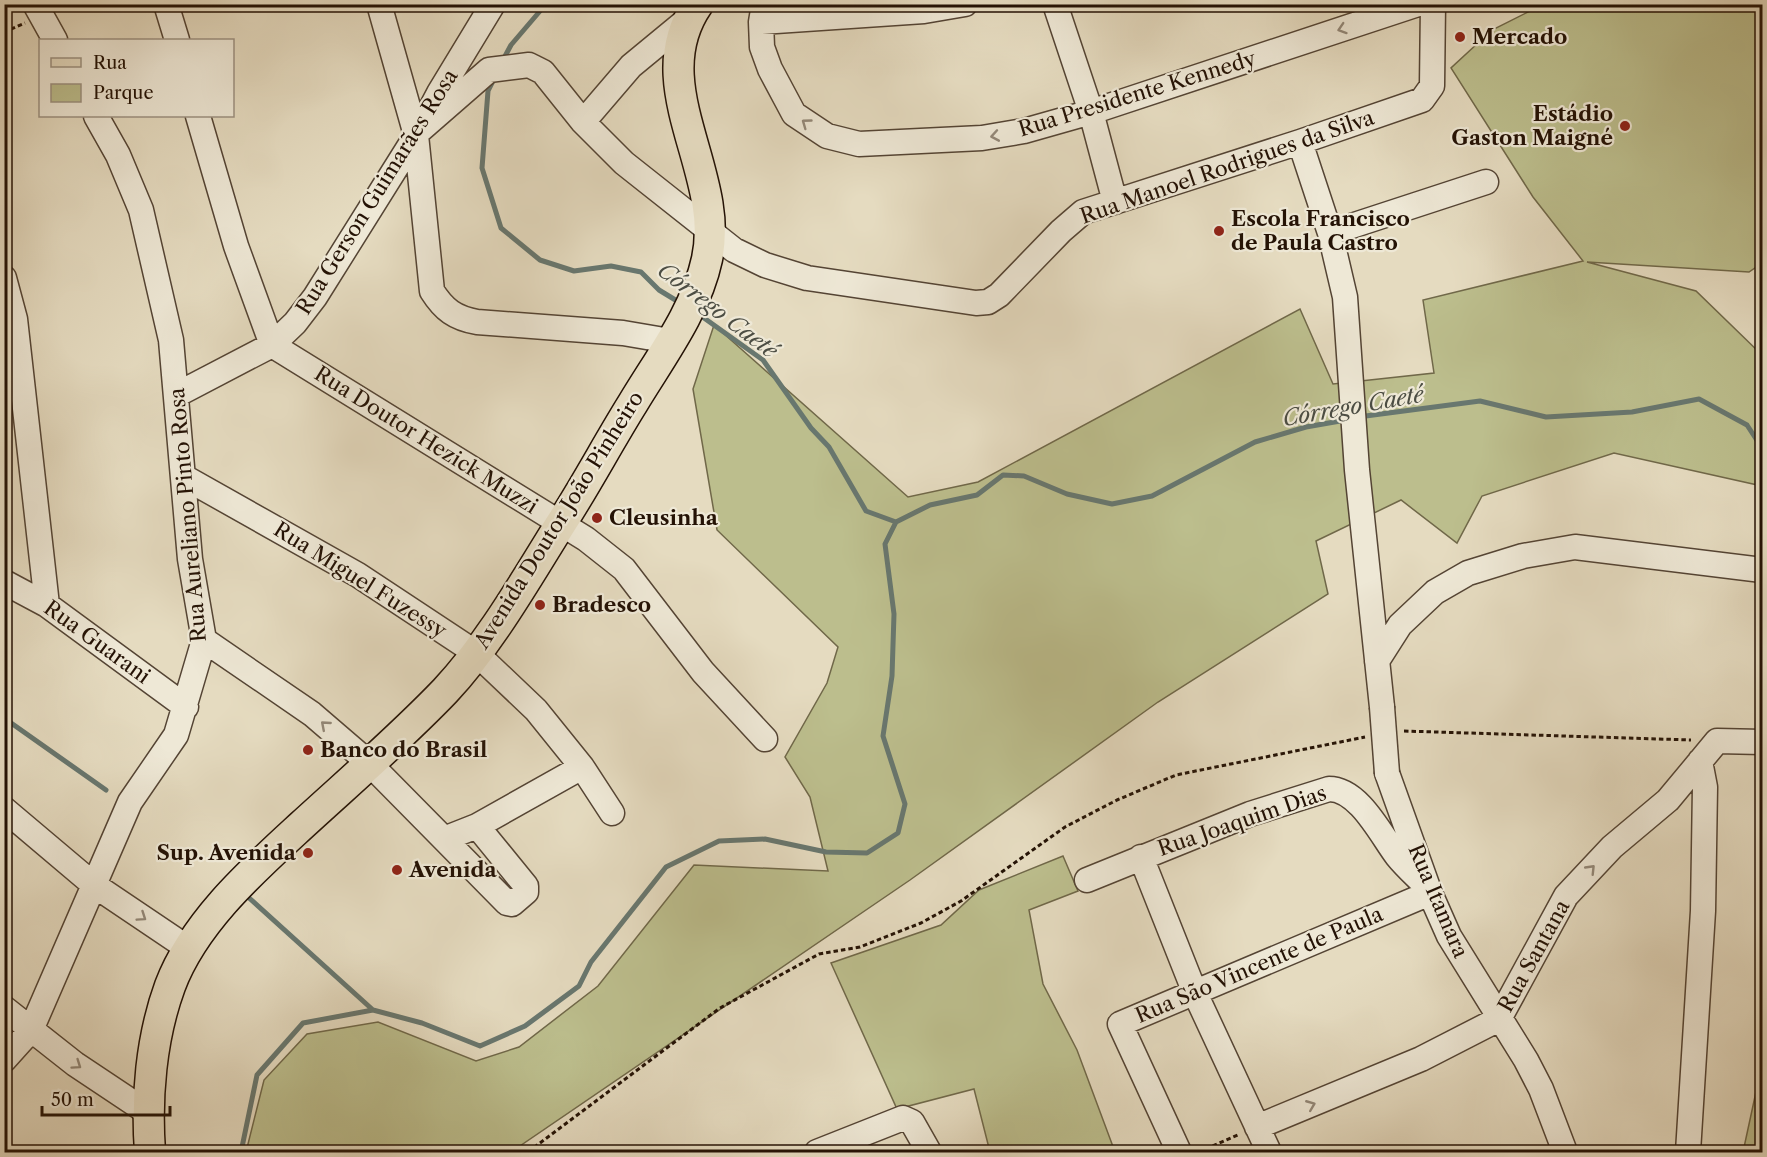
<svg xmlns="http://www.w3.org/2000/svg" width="1767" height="1157" font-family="'Libre Caslon Text',serif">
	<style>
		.green { fill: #bcbe8d; stroke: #706849; stroke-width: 1.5 }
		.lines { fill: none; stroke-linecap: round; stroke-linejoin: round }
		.stream { stroke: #68776f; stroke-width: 5 }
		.minor-casing { stroke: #544434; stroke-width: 27 }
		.major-casing { stroke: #241205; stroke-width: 33 }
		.path { stroke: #241205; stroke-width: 3; stroke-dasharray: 4.5 3; stroke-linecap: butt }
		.minor { stroke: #eee8d6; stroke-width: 24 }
		.major { stroke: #e5dbc0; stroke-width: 30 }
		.minor-bridge-casing { stroke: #544434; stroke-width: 27; stroke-linecap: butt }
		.minor-bridge { stroke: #eee8d6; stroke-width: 24 }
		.oneway { stroke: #938878 }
		.poi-dot { fill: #8f2418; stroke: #eee8d6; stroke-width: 2 }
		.labels { text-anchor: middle; stroke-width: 4.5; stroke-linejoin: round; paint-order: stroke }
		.poi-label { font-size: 21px; font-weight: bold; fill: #241205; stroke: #eee8d6; text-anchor: start }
		.street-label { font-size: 21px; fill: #241205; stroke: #eee8d6 }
		.water-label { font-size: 22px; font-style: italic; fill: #4c4d43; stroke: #eee8d6 }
	</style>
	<rect width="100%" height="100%" fill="#e5dbc0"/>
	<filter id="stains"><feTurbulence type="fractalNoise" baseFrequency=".00333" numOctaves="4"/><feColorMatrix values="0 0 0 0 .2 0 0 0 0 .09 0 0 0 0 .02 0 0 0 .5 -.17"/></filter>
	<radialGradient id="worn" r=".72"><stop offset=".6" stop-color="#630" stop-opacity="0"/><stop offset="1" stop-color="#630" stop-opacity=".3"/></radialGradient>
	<path class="green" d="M1542 5H1762V263L1749 272 1587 262 1696 291 1762 355V486L1614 453 1482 496 1457 543 1401 500 1316 541 1328 594 1158 702 910 880 511 1152H246L264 1080 307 1034 378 1022 476 1061 519 1047 598 986 694 865 828 871 810 797 785 757 827 683 838 647 717 530 693 389 714 325 908 497 978 482 1300 309 1333 384 1434 373 1423 300 1583 261 1533 197 1451 68 1492 30Z
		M1063 856 1078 891 1029 910 1043 984 1077 1050 1115 1152H990L974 1089 897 1109 831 963 941 925 979 890Z
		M1762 1064V1152H1743Z"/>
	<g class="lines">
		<path class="stream" d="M503 60 511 45 546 4
			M494 79 488 91 482 168 501 228 540 260 574 271 611 266 641 272 659 290 682 304
			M697 313 763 360 811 428 829 447 866 511 896 522 930 505 977 495 1003 475 1024 476 1067 494 1112 504 1152 496 1255 442 1306 427 1346 420
			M1358 417 1480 401 1546 417 1632 412 1699 399 1747 425 1762 448
			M4 718 106 790
			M248 897 373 1010
			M241 1152 257 1075 303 1023 373 1010 422 1023 480 1046 525 1026 579 986 591 962 666 867 719 841 765 839 826 852 867 853 898 833 905 804 883 736 892 676 894 614 885 544 896 522"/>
		<g class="minor-casing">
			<path id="minor" d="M35 4 55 40
				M166 4 177 40
				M379 4 416 135 432 291C444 310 455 318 477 322L623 333 670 341
				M764 4 761 22 762 47 770 69 794 114 827 136 859 144 982 138 1024 131 1091 112 1418 4
				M1055 4 1091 112 1115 202
				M761 22 924 11 965 4
				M198 116 236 246 272 345 586 539 624 569 703 672 765 739
				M583 122 631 66 688 19
				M419 131 489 70 529 65 543 72 583 122 624 163 734 250 765 265 807 278 976 303 988 302 999 295 1061 231 1083 212 1300 142 1422 100 1432 86 1433 4
				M1300 142 1330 233 1345 297 1357 470 1382 707
				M1330 233 1486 182
				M4 278 15 319 47 605
				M178 394 272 345 295 323 315 297 419 131 439 93 493 4
				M184 477 358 575 476 653 536 710 582 767 612 813
				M4 582 47 605 186 707
				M204 640 312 714 369 763 444 839 477 826 582 767
				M1377 661 1400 625 1435 592 1468 573 1523 556 1575 547 1762 570
				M1387 773 1430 893 1449 936 1526 1060 1541 1089 1565 1152
				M4 809 94 885 189 949
				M444 839 507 903 512 904 526 892V886L477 826
				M1141 857 1195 993 1269 1152
				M1087 880 1250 814 1329 789C1359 789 1381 835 1397 856 1405 866 1415 875 1423 883
				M4 1008 75 1064 147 1112
				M4 1060 31 1030 130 802 176 735 204 640 190 559 171 340 141 210 118 155 96 116
				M1257 1127 1421 1059 1499 1019 1566 896 1612 847 1668 800 1717 741 1762 742
				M817 1152 903 1118 912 1122 929 1152
				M1179 1152 1120 1024 1430 893
				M1688 1152 1703 911 1705 787 1700 761"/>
		</g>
		<g class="major-casing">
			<path id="major" d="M150 1152C146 1098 151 1038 170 986 194 922 253 870 302 825 350 781 400 738 445 691 490 643 525 581 560 525 586 485 608 443 633 403 660 358 696 311 707 259 726 172 642 85 698 4"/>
		</g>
		<path class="path" d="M4 32 25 23
			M1404 731 1691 740
			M528 1152 720 1008 819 954 860 947 921 923 961 901 1065 827 1117 800 1176 775 1365 737
			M1199 1152 1240 1134"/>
		<use href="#minor" class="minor"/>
		<use href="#major" class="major"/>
		<g class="minor-bridge-casing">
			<path id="minor-bridge" d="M1382 707 1387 773"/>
		</g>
		<use href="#minor-bridge" class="minor-bridge"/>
	</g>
	<defs><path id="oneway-chevron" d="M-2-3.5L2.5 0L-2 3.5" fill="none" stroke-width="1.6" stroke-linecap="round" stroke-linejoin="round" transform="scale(1.5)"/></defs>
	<g class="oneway">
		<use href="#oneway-chevron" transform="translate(1342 29) rotate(162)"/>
		<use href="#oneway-chevron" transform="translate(806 123) rotate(-144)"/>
		<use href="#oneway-chevron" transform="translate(995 136) rotate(170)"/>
		<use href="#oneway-chevron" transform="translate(325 725) rotate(-139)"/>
		<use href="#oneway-chevron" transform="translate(1591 869) rotate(-46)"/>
		<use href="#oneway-chevron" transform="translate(142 917) rotate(34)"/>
		<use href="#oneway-chevron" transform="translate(77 1065) rotate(35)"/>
		<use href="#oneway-chevron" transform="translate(1311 1105) rotate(-22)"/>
	</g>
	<g class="poi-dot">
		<circle cx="1460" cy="37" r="6"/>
		<circle cx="1625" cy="126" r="6"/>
		<circle cx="1219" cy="231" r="6"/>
		<circle cx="597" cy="518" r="6"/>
		<circle cx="540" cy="605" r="6"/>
		<circle cx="308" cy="750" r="6"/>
		<circle cx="308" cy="853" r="6"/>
		<circle cx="397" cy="870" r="6"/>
	</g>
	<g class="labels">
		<g class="poi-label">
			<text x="1472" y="44">Mercado</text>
			<text x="1613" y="121" text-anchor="end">Estádio<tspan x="1613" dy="24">Gaston Maigné</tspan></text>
			<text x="1231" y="226">Escola Francisco<tspan x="1231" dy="24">de Paula Castro</tspan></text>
			<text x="609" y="525">Cleusinha</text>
			<text x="552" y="612">Bradesco</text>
			<text x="320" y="757">Banco do Brasil</text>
			<text x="296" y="860" text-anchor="end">Sup. Avenida</text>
			<text x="409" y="877">Avenida</text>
		</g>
		<g class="street-label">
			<text transform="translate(1137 94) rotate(-17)" y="7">Rua Presidente Kennedy</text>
			<text transform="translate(1227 167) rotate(-19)" y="7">Rua Manoel Rodrigues da Silva</text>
			<text transform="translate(377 192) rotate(-58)" y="7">Rua Gerson Guimarães Rosa</text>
			<text transform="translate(426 440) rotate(32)" y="7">Rua Doutor Hezick Muzzi</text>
			<text transform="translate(188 515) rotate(-95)" y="7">Rua Aureliano Pinto Rosa</text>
			<text transform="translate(559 520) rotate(-58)" y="7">Avenida Doutor João Pinheiro</text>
			<text transform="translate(360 580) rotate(32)" y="7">Rua Miguel Fuzessy</text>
			<text transform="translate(97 642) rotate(36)" y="7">Rua Guarani</text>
			<text transform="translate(1242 821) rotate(-19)" y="7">Rua Joaquim Dias</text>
			<text transform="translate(1438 901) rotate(67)" y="7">Rua Itamara</text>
			<text transform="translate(1534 956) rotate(-61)" y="7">Rua Santana</text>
			<text transform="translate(1259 965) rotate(-23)" y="7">Rua São Vincente de Paula</text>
		</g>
		<g class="water-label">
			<text transform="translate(718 310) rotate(37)" y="8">Córrego Caeté</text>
			<text transform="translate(1353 406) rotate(-10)" y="8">Córrego Caeté</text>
		</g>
	</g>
	<rect width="1767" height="1157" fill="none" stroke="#e5dbc0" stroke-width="24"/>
	<rect x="6" y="6" width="1755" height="1145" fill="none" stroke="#241205" stroke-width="3"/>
	<rect x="12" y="12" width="1743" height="1133" fill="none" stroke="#241205" stroke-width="1.5"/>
	<rect x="39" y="39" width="195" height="78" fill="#eee8d6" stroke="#9d9282" stroke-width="1.5"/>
	<rect x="51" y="58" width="30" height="9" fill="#e5dbc0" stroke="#9d9282" stroke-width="1.5"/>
	<text x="93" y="69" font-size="18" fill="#241205">Rua</text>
	<rect x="51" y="84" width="30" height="18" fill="#bcbe8d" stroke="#9d9282" stroke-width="1.5"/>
	<text x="93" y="99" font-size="18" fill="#241205">Parque</text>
	<path d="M42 1106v9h128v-9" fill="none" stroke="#241205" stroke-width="3"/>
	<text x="51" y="1106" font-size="18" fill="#241205" stroke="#eee8d6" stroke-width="4.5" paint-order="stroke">50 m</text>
	<rect width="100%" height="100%" filter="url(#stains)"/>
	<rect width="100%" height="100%" fill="url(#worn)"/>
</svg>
